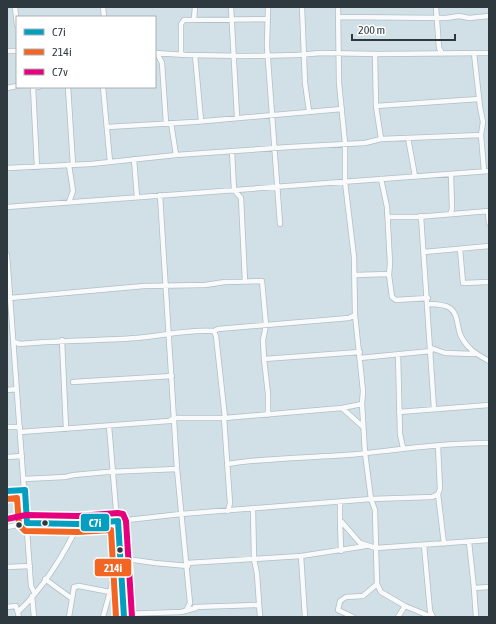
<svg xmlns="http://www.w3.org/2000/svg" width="496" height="624" font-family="'Asap Condensed',sans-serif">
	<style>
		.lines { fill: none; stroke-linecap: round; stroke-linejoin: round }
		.minor-casing { stroke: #b2bec4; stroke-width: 6 }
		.minor { stroke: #f8fafb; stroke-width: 4.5 }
		.bus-1-casing { stroke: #fff; stroke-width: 9 }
		.bus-2-casing { stroke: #fff; stroke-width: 9 }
		.bus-3-casing { stroke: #fff; stroke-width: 9 }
		.bus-1 { stroke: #049ec0; stroke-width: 6 }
		.bus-2 { stroke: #f26522; stroke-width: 6 }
		.bus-3 { stroke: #e5007d; stroke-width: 6 }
		.bus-dot { fill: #2d393e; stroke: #fff; stroke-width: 1.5 }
		.line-badge { stroke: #fff; stroke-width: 1.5 }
		.badge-label { font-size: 11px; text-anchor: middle; font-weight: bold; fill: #fff }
	</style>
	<rect width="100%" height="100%" fill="#d1e0e7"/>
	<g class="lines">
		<g class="minor-casing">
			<path id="minor" d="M15 7 17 25
				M103 7 104 17
				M231 7 237 117
				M268 7 267 46 280 224
				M302 7 305 83 309 111
				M338 7 339 83 345 143V182L354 257 355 315 363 391 362 404 342 408
				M436 7 439 48 442 53
				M338 17 446 18 459 16 469 18 489 16
				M194 19 195 7
				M7 51H17
				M155 53 186 55 249 56 297 55 321 53 378 54 489 53
				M157 53 162 63 166 123
				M474 53 480 107 483 122 481 135 484 171
				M375 54 376 106 381 139
				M181 55V24L184 20 267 19
				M195 55 201 121
				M33 87 37 167
				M36 87H38
				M68 87 73 165
				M103 87 110 162
				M7 88 17 86
				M376 106 479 99
				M171 123 176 155
				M107 127 194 122 342 109
				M408 138 415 176
				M232 151 234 190 241 198 245 281
				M134 159 137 197
				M7 168 91 164 176 155 290 147 365 143 381 139 481 135
				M381 179 387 207 390 263 389 275 392 297 396 300 428 298
				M160 195 177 469 190 603 186 611
				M69 202 73 191 69 165
				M7 207 489 171
				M488 212 489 223
				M450 214 452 209 451 174
				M421 216 434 409
				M388 217H417L489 211
				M460 249 463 283 489 282
				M424 252 489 246
				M7 255 31 586 34 592
				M355 275 389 274
				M10 298 144 286 205 285 225 282 262 281 266 325 263 340 264 359 268 394V415
				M428 304C435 304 444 304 450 308 458 314 457 325 460 334 466 348 476 354 489 361
				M214 331 218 329 349 318 355 315
				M62 340 66 429
				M14 342 20 344C59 340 97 341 136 338 163 336 187 329 214 331L216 336 225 418
				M431 348 445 353 475 354
				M398 354 400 434 403 448
				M360 358 431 351
				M264 359 360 352
				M73 382 172 376
				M7 390 17 389
				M362 404 365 453 371 499 432 497 438 494 440 489 438 446
				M399 412 489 405
				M224 418 230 503 228 511
				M109 426 117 521
				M7 427H20
				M20 432 169 421 174 418H225L342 408 362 426
				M7 457 22 456
				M228 464C271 457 315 458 358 454 402 449 445 443 489 443
				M24 479 65 477 74 475 107 472 177 469
				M7 491 25 490
				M438 494 444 544
				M340 502V520L360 543 376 548 377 584 381 592 405 606
				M253 509 254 559 257 574 260 617
				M340 520 341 551
				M118 521 124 617
				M7 527 27 523 78 524 118 521 181 514 371 499 375 510 376 548 489 540
				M469 542 474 588
				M424 545 430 611 433 617
				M301 556 305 617
				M120 558 155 563 188 566
				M187 563 301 556 366 546
				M7 567 30 566
				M45 579 71 598
				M32 596 34 617
				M7 607 16 606 19 617
				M195 607 258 605
				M19 611C42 589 65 554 78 524
				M123 614 181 612 196 608
				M69 617 74 587 79 586 110 592
				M103 617 114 577 121 564
				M353 617 338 610 340 601 346 597 363 596 377 584
				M398 617 405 606 432 617
				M476 617 474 588 489 587"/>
		</g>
		<use href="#minor" class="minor"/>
		<g class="bus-1-casing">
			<path id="bus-1" d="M7 491 25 490 27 523 78 524 118 521 124 617"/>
		</g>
		<g class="bus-2-casing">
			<path id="bus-2" d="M7 499 17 498 19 525 25 531 78 532 111 530 116 617"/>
		</g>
		<g class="bus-3-casing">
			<path id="bus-3" d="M7 519 26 515 78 516 118 513 123 514 126 521 132 617"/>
		</g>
		<use href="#bus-1" class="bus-1"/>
		<use href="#bus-2" class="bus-2"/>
		<use href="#bus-3" class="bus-3"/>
	</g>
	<g class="bus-dot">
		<circle cx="45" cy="523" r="3.5"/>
		<circle cx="19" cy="525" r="3.5"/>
		<circle cx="120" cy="550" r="3.5"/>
	</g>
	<g class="line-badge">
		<rect x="80" y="513" width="30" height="19" rx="4" fill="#049ec0"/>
		<rect x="94" y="558" width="38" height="19" rx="4" fill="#f26522"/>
	</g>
	<g class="badge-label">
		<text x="95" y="527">C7i</text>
		<text x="113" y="572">214i</text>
	</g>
	<rect width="496" height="624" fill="none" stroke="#2d393e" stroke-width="16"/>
	<rect x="16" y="16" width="140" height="72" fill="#ffffff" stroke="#abb0b2"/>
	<rect x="24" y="29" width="20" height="6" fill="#049ec0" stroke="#abb0b2"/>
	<text x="52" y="36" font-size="12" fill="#2d393e">C7i</text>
	<rect x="24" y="49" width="20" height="6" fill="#f26522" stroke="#abb0b2"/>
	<text x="52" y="56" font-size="12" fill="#2d393e">214i</text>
	<rect x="24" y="69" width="20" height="6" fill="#e5007d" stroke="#abb0b2"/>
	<text x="52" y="76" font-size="12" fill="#2d393e">C7v</text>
	<path d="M352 34v6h103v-6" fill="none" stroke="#2d393e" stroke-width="2"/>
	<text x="358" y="34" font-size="12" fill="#2d393e" stroke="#ffffff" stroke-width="3" paint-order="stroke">200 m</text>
</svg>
